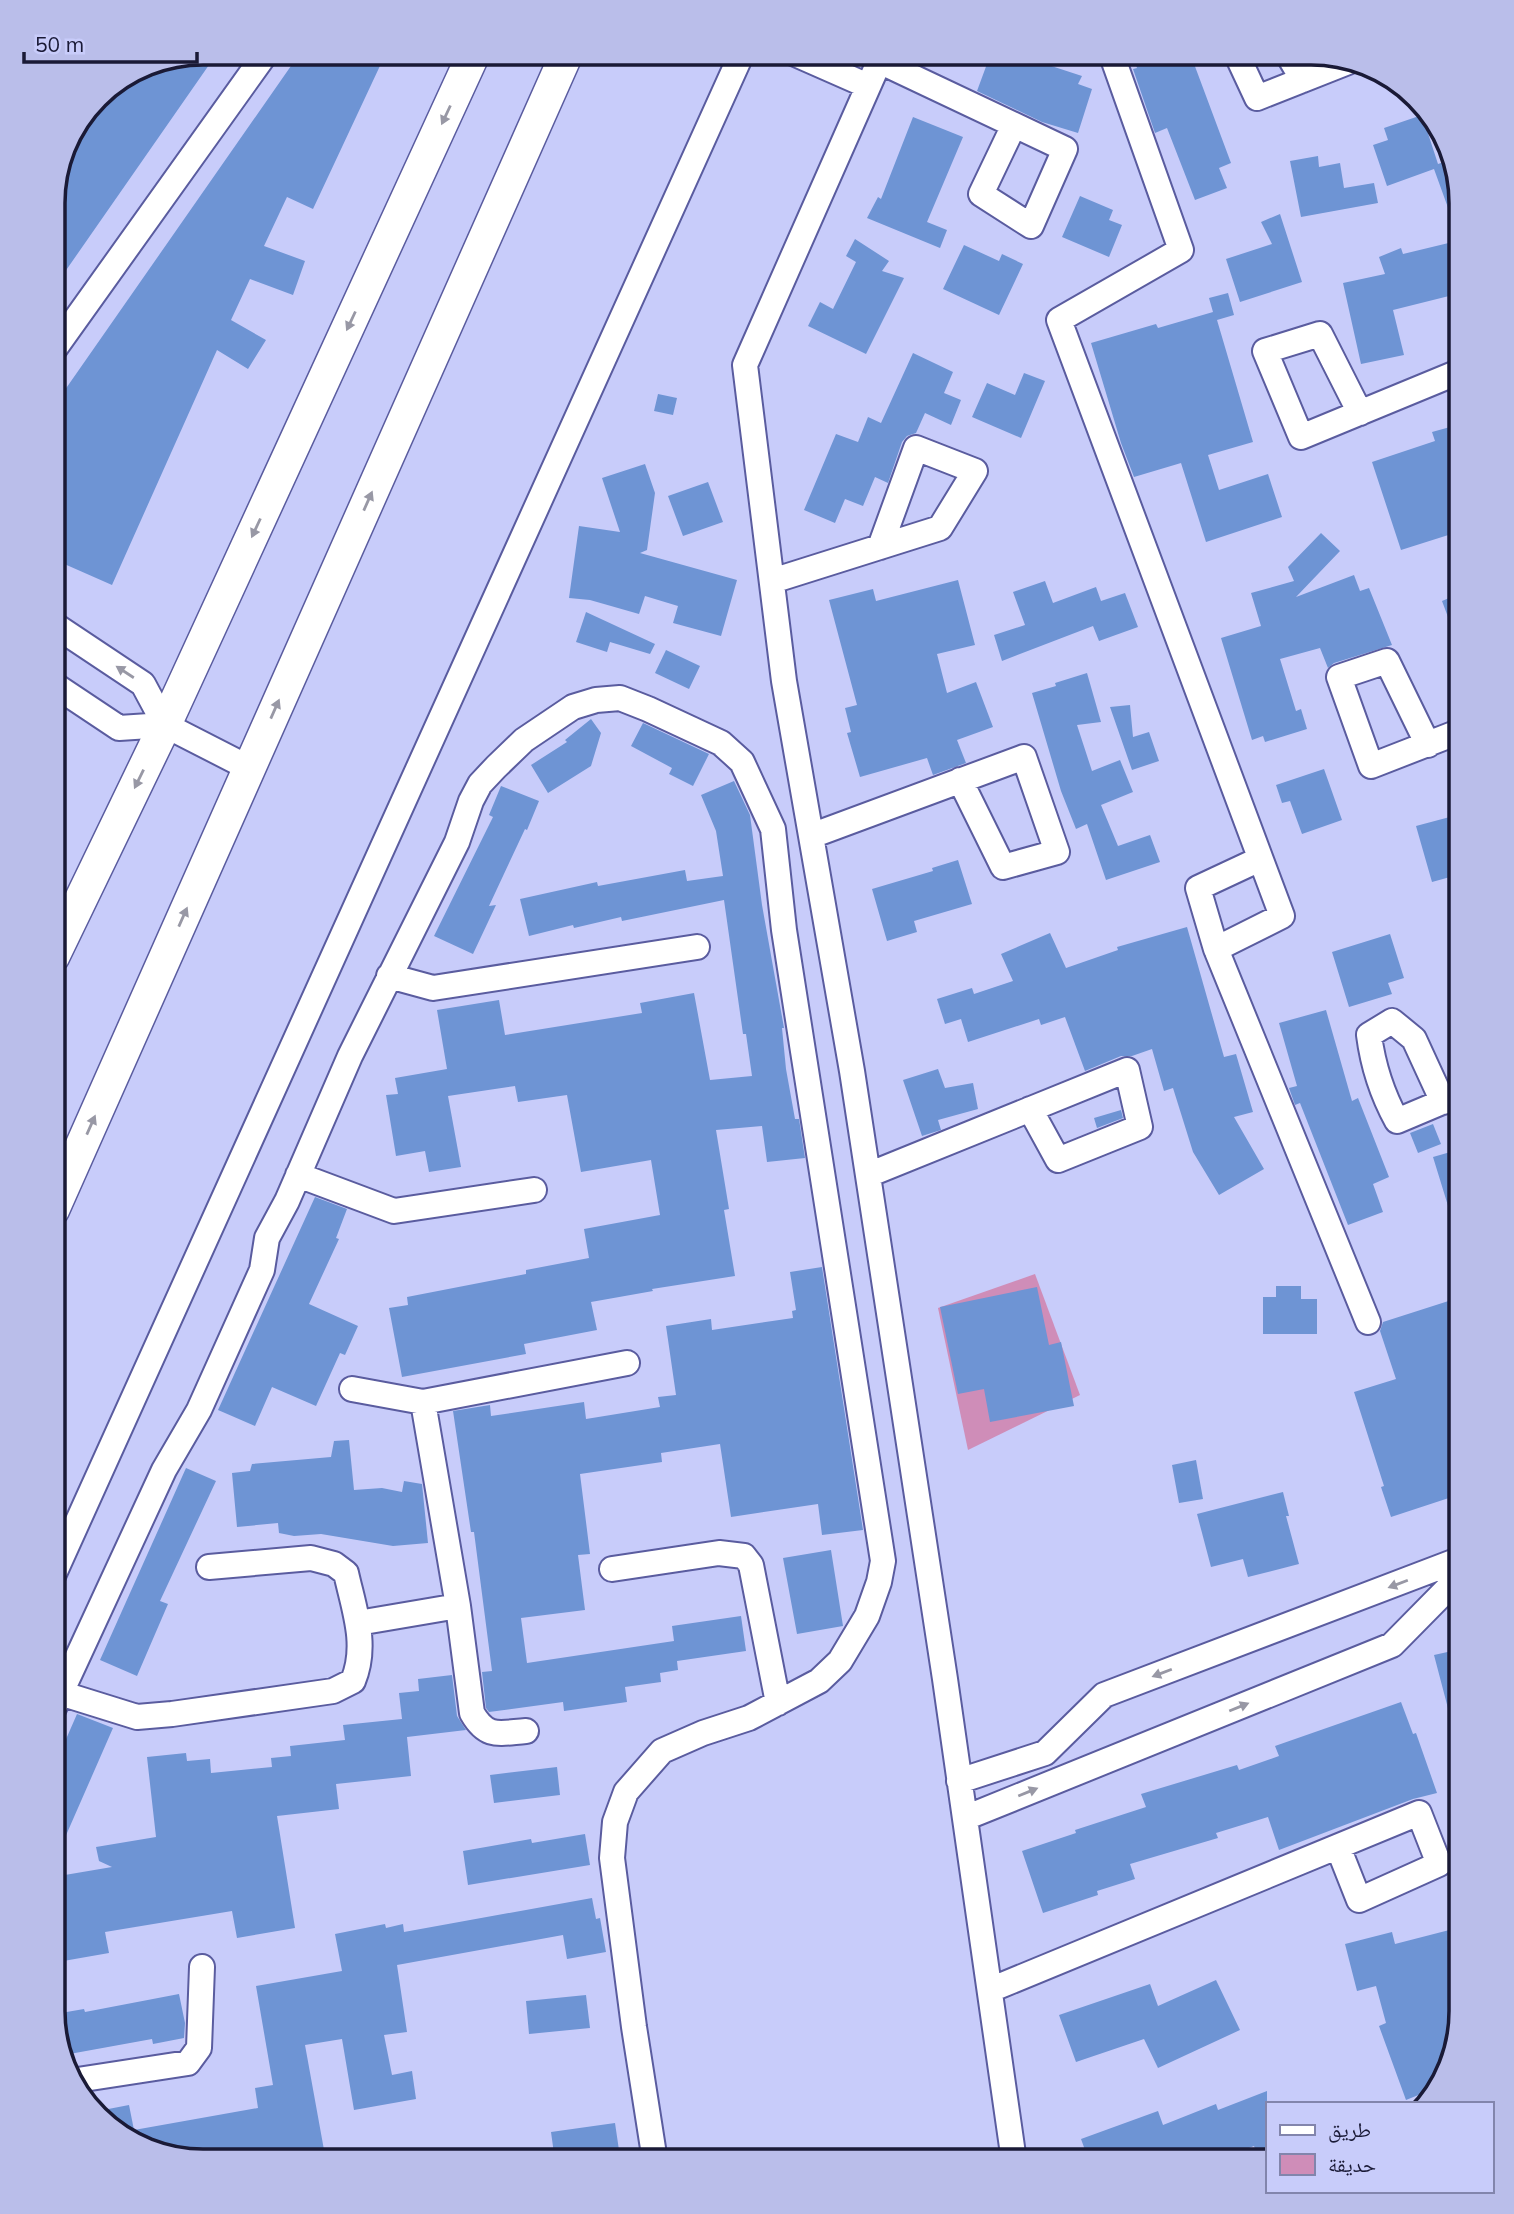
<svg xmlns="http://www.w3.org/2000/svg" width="1514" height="2214" font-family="Mulish,'Noto Naskh Arabic',sans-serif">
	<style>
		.green { fill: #cf8db8 }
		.building { fill: #6e94d4 }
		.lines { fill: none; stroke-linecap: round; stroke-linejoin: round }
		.minor-casing { stroke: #5a5c9f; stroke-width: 28 }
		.major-casing { stroke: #5a5c9f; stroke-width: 35 }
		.minor { stroke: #fff; stroke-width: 24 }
		.major { stroke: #fff; stroke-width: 32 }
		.oneway { fill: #9898a5 }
		.rim { fill: none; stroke: #1a1a36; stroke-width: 3.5 }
	</style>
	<rect width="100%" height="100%" fill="#c8ccfa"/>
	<path class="green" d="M1035 1274 1080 1395 968 1450 938 1308Z"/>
	<path class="building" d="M203 52H218L53 289V194L64 145 97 96 146 64Z
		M300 53H386L313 209 287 197 264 246 305 261 293 295 250 279 231 320 266 340 248 369 217 350 112 585 53 559V407Z
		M991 53H1039L1036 61 1082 76 1078 84 1092 89 1078 133 1042 122 977 91Z
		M1132 53H1190L1231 163 1219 168 1227 188 1195 200 1167 128 1155 133 1133 69 1137 68Z
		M1422 115 1438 164 1450 160 1461 203V213L1451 216 1434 169 1387 186 1373 145 1388 140 1384 128Z
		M913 117 963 137 927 222 947 230 940 248 867 218 878 197 881 199Z
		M1318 156 1319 167 1340 163 1344 188 1374 183 1378 203 1301 217 1290 161Z
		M1080 196 1113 210 1109 220 1122 225 1109 257 1062 237Z
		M1280 214 1302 282 1240 302 1226 259 1272 244 1261 222Z
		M855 239 889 261 882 271 904 278 866 354 808 326 820 302 833 309 856 262 846 256Z
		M1461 240V293L1393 310 1404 355 1361 364 1343 283 1385 274 1379 257 1401 248 1403 254Z
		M964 245 999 261 1002 254 1023 264 999 315 943 289Z
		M1228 293 1234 315 1217 320 1253 442 1208 455 1219 490 1268 474 1282 517 1206 542 1181 463 1134 477 1121 443 1091 343 1156 324 1158 328 1213 312 1209 298Z
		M913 353 953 372 944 393 961 400 951 425 925 413 916 433 907 436 902 442 888 483 875 477 863 506 845 499 835 523 804 510 836 434 858 442 868 417 881 423Z
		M1024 373 1045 381 1021 438 972 417 987 383 1015 395Z
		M658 394 677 398 673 415 654 411Z
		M1461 424V531L1401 550 1372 462 1435 441 1432 432Z
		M645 464 655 493 647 550 640 553 737 580 721 636 673 623 678 606 645 596 639 614 590 600 569 598 579 526 620 532 602 478Z
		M708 482 723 522 683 536 668 496Z
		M1321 533 1340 551 1296 597 1354 575 1360 591 1369 588 1392 645 1334 663 1328 668 1320 648 1280 659 1296 711 1301 709 1307 729 1265 742 1263 736 1252 740 1221 638 1261 626 1251 593 1294 581 1288 567Z
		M958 580 975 645 937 654 947 693 976 682 993 727 957 740 966 763 933 775 927 758 860 777 847 733 851 732 845 708 857 705 829 600 873 589 876 601Z
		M1045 581 1053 603 1096 587 1101 601 1125 593 1138 627 1099 641 1093 626 1002 661 994 635 1025 625 1013 592Z
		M1461 593V649H1460L1442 601Z
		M586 612 655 644 650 654 610 642 607 652 576 642Z
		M666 650 700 666 689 689 655 673Z
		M1087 673 1101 722 1077 725 1092 771 1120 760 1133 792 1101 805 1118 846 1150 835 1160 862 1106 880 1087 824 1076 829 1061 791 1032 693 1056 686 1055 683Z
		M1130 705 1133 737 1149 732 1159 761 1132 770 1110 707Z
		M591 719 601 733 591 766 548 793 531 765 567 742 565 740Z
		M643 723 709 754 693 786 669 774 672 768 631 746Z
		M1324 769 1342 820 1302 834 1290 801 1282 803 1276 785Z
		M734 781 750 815 762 905 784 1028H782L786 1069 795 1119H799L805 1158 767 1162 762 1126 716 1130 729 1209 724 1210 735 1276 652 1289 653 1291 591 1302 597 1330 524 1344 526 1354 402 1377 389 1308 408 1305 407 1297 526 1274V1270L589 1258 584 1229 660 1215 651 1160 581 1172 567 1095 518 1102 515 1086 448 1096 461 1167 429 1172 425 1151 396 1156 386 1095 398 1094 395 1078 447 1069 437 1010 499 1000 505 1035 642 1013 640 1003 694 993 710 1080 752 1076 746 1034H743L724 900 622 921 621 917 574 928 573 925 529 936 520 899 597 882 598 886 685 870 687 881 723 876 716 831 701 795Z
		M501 786 539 801 527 830 525 829 489 906 496 905 473 954 434 936 493 817 489 815Z
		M1461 814V874L1432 882 1416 826Z
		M958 860 972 904 914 921 917 932 887 941 872 889 933 871 932 868Z
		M1187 927 1224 1057 1236 1054 1253 1112 1234 1117 1264 1169 1219 1195 1193 1152 1173 1088 1164 1091 1152 1049 1132 1056H1121L1085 1071 1065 1017 1041 1025 1039 1019 968 1042 961 1019 945 1024 937 999 972 988 974 994 1013 981 1001 954 1050 933 1066 968 1118 950 1117 947Z
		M1390 934 1404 978 1388 983 1392 994 1349 1007 1332 952Z
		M1326 1010 1352 1101 1358 1098 1389 1177 1373 1184 1383 1212 1348 1225 1300 1103 1295 1105 1289 1088 1297 1086 1279 1023Z
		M938 1069 945 1088 973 1083 978 1109 938 1120 941 1130 922 1136 903 1080Z
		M1121 1110 1123 1118 1097 1128 1094 1118Z
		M1433 1124 1441 1144 1418 1153 1410 1133Z
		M1461 1149V1234L1457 1235 1433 1157Z
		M315 1197 347 1209 336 1238 339 1239 309 1304 358 1326 345 1355 340 1353 316 1406 272 1387 255 1426 218 1410Z
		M822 1267 863 1530 822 1535 818 1504 731 1517 720 1444 661 1453 662 1462 580 1474 590 1554 578 1555 585 1610 521 1618 527 1663 674 1641 672 1626 741 1616 746 1651 677 1661 678 1670 660 1673 661 1682 625 1687 627 1702 564 1711 563 1702 489 1712 486 1708 482 1672 492 1671 474 1532H471L453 1411 490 1405 491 1416 584 1402 586 1419 660 1407 658 1397 676 1395 666 1326 711 1319 712 1330 793 1318 792 1311 796 1310 790 1272Z
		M1276 1286H1301V1299H1317V1334H1263V1297H1276Z
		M1037 1287 1049 1345 1061 1342 1074 1406 990 1422 984 1389 958 1394 940 1307Z
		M1461 1297V1494L1391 1517 1381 1487 1384 1486 1354 1392 1396 1379 1380 1331 1383 1322Z
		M349 1440 354 1490 382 1488 402 1492 404 1481 422 1484 428 1543 393 1546 321 1534 294 1536 279 1533 278 1523 237 1527 232 1473 250 1471 252 1464 331 1457 334 1441Z
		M1196 1460 1203 1499 1179 1503 1172 1465Z
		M186 1468 216 1481 160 1601 168 1604 137 1676 100 1660Z
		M1283 1492 1289 1516H1286L1299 1564 1248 1577 1243 1559 1211 1567 1197 1514Z
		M831 1550 843 1626 797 1634 783 1558Z
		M1461 1649V1735H1455L1434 1655Z
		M452 1675 457 1716 466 1730 407 1737 411 1776 336 1784 339 1809 277 1816 295 1928 237 1938 232 1911 105 1932 109 1953 52 1963 53 1877 112 1867 99 1861 96 1847 156 1837 147 1757 186 1753 187 1761 210 1759 211 1773 272 1767 271 1758 291 1756 290 1746 345 1740 343 1725 402 1719 399 1693 419 1691 418 1679Z
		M1401 1702 1413 1734 1416 1733 1437 1793 1413 1799 1279 1850 1268 1817 1216 1833 1218 1838 1130 1864 1135 1879 1097 1891 1098 1895 1043 1913 1022 1851 1076 1833 1075 1830 1146 1807 1141 1794 1237 1765 1239 1770 1279 1756 1275 1746Z
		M77 1714 113 1728 53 1865V1769Z
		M557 1767 560 1795 494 1803 490 1775Z
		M585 1834 590 1865 468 1885 463 1851 531 1839 532 1843Z
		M592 1898 596 1919 600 1918 606 1952 567 1959 563 1935 397 1965 407 2032 384 2035 392 2075 412 2071 416 2099 354 2110 342 2039 305 2045 326 2161H194L128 2141 98 2111 129 2105 134 2130 258 2108 255 2088 273 2085 256 1986 342 1971 335 1934 385 1924 386 1928 403 1924 404 1932Z
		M1461 1927V2011L1441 2086 1406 2100 1379 2026 1386 2023 1376 1986 1357 1991 1345 1944 1392 1932 1395 1944Z
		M1216 1980 1240 2030 1158 2068 1144 2039 1076 2062 1059 2015 1150 1984 1158 2006Z
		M179 1994 185 2023 184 2038 153 2044 152 2039 64 2055 55 2014 84 2009 85 2012Z
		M586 1995 590 2028 529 2034 526 2001Z
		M1267 2091V2161H1260L1254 2146 1215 2161H1089L1081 2139 1158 2111 1163 2125 1216 2104 1218 2110Z
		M615 2123 620 2157 587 2161H555L551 2132Z"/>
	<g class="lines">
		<g class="minor-casing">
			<path id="minor" d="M793 53 868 86
				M883 53 745 365 784 681 852 1071 945 1679 1014 2161
				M1111 53 1181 250 1059 320 1282 916 1216 949 1368 1322
				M1236 53 1257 98 1348 62
				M1287 53 1303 80
				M879 61 1065 149 1031 226 981 194 1014 125
				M53 351 266 53
				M1360 413 1320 334 1265 351 1301 437 1461 371
				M772 581 940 528 975 471 916 448 880 547
				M53 624 143 684 165 725
				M53 684 119 728 165 725 249 768
				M1428 745 1387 661 1339 677 1371 766 1461 731
				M811 836 1024 757 1057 852 1003 867 960 780
				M1216 949 1198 888 1260 859
				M389 976 433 988 697 947
				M1443 1102 1414 1039 1392 1021 1369 1035C1373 1066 1381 1092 1397 1121L1461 1094
				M298 1175 394 1211 534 1190
				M868 1175 1127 1070 1140 1127 1058 1160 1030 1109
				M352 1389 423 1402 627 1363
				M423 1402 458 1606 472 1713C487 1739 499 1733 526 1731
				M612 1569 719 1553 744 1556 751 1565 778 1703
				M53 1576 742 53
				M358 1623 458 1606
				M60 1693 137 1717 172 1714 333 1691 353 1681C368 1645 354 1609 346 1573L334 1564 311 1558 209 1567
				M53 1710 164 1470 199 1410 262 1270 267 1238 287 1201 350 1056 457 842 471 801 480 784 496 767 524 740 573 707 596 700 620 698 648 709 721 743 742 762 773 829 784 930 883 1561 879 1582 867 1616 840 1661 819 1681 749 1718 703 1733 662 1751 626 1792 615 1822 612 1858 634 2027 655 2161
				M959 1781 1045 1753 1104 1695 1461 1559
				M965 1818 1392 1645 1461 1575
				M990 1990 1419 1813 1439 1864 1359 1900 1338 1847
				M71 2081 188 2063 199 2048 202 1967"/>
		</g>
		<g class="major-casing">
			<path id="major" d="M53 957 165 725 474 53
				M53 1210 567 53"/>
		</g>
		<use href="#minor" class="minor"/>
		<use href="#major" class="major"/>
	</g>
	<defs><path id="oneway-solid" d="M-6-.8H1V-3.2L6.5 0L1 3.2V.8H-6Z" transform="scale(1.75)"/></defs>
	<g class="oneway">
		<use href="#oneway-solid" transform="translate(446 115) rotate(115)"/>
		<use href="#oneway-solid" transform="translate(351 321) rotate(115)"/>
		<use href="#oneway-solid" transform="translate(368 501) rotate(-66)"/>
		<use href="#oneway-solid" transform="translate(256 528) rotate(115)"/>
		<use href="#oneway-solid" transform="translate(125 672) rotate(-147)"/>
		<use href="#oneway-solid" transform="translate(275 709) rotate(-66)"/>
		<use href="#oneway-solid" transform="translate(139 779) rotate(116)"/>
		<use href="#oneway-solid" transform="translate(183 917) rotate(-66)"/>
		<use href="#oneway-solid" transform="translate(91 1125) rotate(-66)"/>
		<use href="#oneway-solid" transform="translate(1398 1584) rotate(159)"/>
		<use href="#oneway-solid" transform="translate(1162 1673) rotate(159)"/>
		<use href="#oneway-solid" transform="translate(1239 1707) rotate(-22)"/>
		<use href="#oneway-solid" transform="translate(1028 1792) rotate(-22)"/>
	</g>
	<path d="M0 0H1514V2214H0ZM203 65H1311A138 138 0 0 1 1449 203V2011A138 138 0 0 1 1311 2149H203A138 138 0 0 1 65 2011V203A138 138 0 0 1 203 65Z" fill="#babeea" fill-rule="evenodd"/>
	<path class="rim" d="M203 65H1311A138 138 0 0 1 1449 203V2011A138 138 0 0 1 1311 2149H203A138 138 0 0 1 65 2011V203A138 138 0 0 1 203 65Z"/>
	<rect x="1266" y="2102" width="228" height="91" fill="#c8ccfa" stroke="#8285ac" stroke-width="2"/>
	<rect x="1280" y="2125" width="35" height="10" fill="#ffffff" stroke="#8285ac" stroke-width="2"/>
	<text x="1328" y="2137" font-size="21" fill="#1a1a36">طريق</text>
	<rect x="1280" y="2154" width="35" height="21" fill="#cf8db8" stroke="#8285ac" stroke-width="2"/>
	<text x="1328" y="2172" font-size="21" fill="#1a1a36">حديقة</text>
	<path d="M24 52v10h173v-10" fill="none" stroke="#1a1a36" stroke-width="3.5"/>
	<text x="35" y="52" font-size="21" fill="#1a1a36" stroke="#c8ccfa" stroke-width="5" paint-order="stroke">50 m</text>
</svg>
